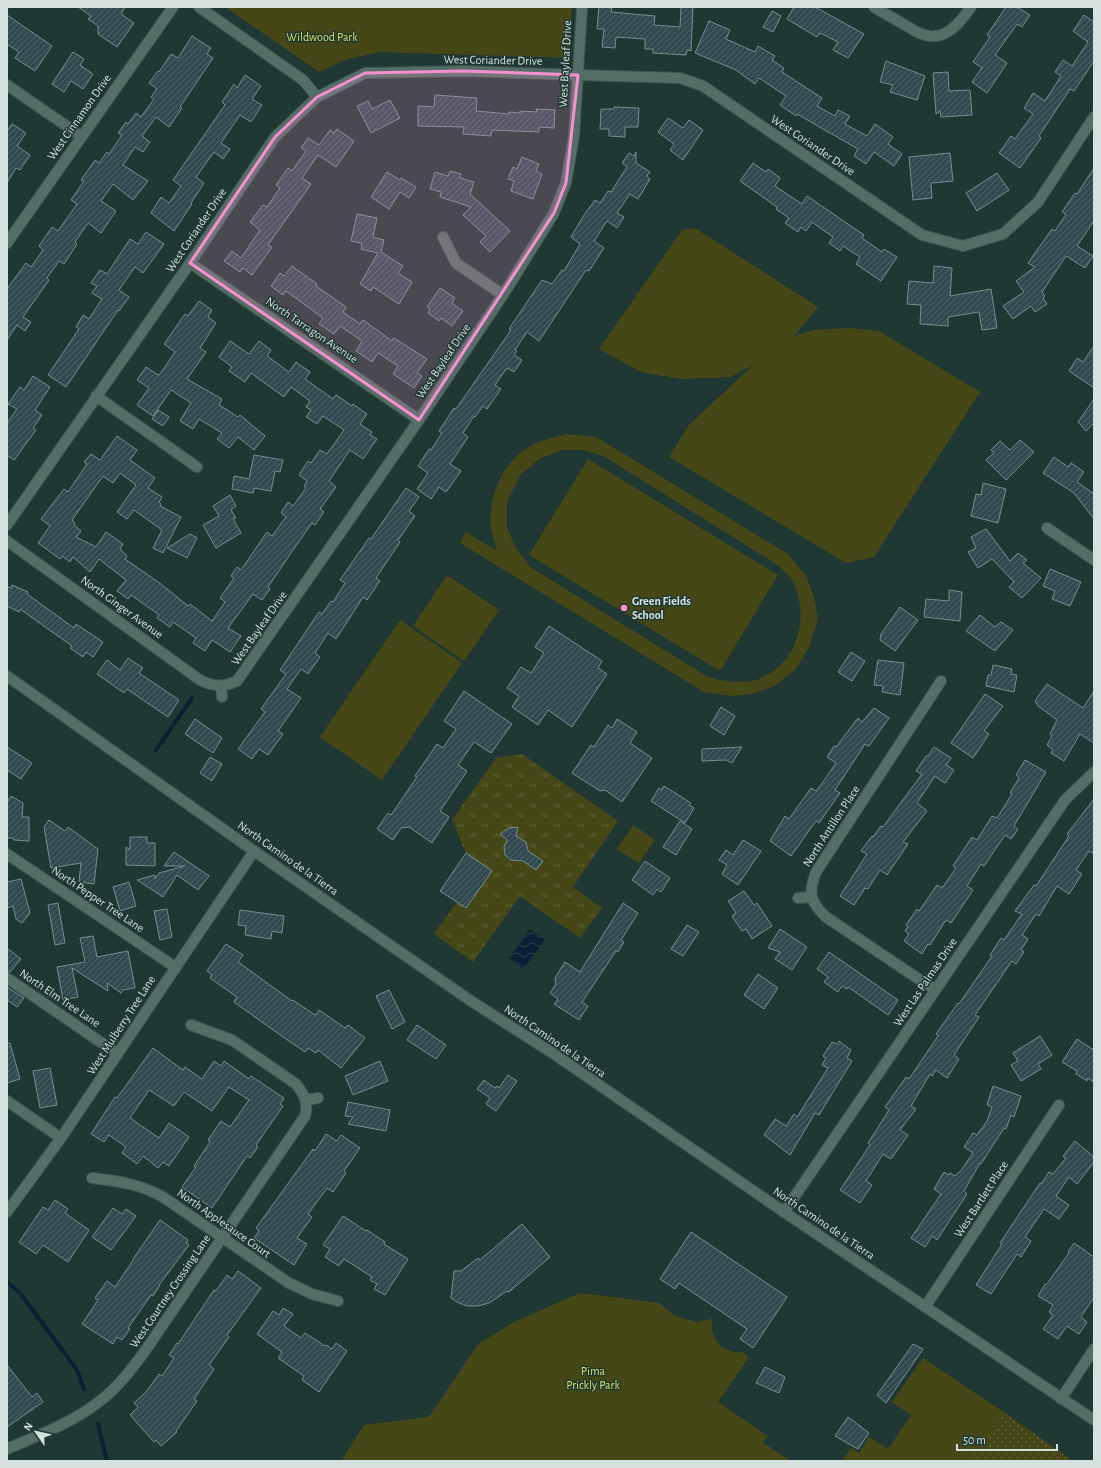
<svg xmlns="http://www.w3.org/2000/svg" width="1101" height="1468" font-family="'Alegreya Sans',sans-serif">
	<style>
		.grass { fill: url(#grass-tufts) }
		.park { fill: #454816; fill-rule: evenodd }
		.garden { fill: url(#garden-dots) }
		.water { fill: url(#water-waves) }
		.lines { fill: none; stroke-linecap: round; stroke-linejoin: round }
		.stream { stroke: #082134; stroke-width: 4 }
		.building { fill: url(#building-hatch); stroke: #748e93 }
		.minor-casing { stroke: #415552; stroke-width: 12 }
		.tertiary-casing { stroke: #415552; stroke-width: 12 }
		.minor { stroke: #546d67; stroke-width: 10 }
		.tertiary { stroke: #546d67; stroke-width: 10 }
		.marked { fill: #f790ce; fill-opacity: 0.2; stroke: #f790ce; stroke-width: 3; stroke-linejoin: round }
		.poi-dot { fill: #f790ce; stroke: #203833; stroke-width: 1.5 }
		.labels { text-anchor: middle; stroke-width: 3; stroke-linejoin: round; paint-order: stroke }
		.park-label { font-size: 12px; fill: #d6e060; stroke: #203833 }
		.street-label { font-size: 12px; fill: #d4e1de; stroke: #203833 }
		.poi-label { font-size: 12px; font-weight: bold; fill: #d4e1de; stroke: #203833; text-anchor: start }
	</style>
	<defs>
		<pattern id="grass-tufts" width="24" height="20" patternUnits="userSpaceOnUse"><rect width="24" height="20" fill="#454816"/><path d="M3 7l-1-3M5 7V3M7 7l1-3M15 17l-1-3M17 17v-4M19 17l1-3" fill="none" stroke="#5f6237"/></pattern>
		<pattern id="garden-dots" width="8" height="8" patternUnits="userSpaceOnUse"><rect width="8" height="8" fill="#454816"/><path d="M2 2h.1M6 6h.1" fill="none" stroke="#5f6237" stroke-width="1.8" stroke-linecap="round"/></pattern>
		<pattern id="water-waves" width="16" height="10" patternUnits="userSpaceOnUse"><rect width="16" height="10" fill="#082134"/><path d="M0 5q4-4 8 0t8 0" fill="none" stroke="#2b4151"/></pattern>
		<pattern id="building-hatch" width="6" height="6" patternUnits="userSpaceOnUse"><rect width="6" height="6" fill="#324a4f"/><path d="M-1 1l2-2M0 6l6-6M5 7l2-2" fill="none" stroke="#4f6468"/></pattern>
	</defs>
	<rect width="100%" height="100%" fill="#203833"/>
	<path class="grass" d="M522 754 618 821 573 887 602 908 580 938 520 896 473 962 434 934 457 902 466 853 452 820 496 758Z"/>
	<path class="park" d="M225 7H572L569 58 380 52 347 59 319 72Z
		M695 228 818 307 794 336 813 330 849 328 879 331 980 392 874 557 846 563 669 457 688 426 754 364 731 377 681 379 641 372 599 349 682 230Z
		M566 434 596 437 788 554 806 576 814 597 818 619 809 647 796 669 775 686 755 693 733 696 704 692 460 543 466 532 497 551C495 543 492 535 491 527 488 492 506 455 539 442 548 438 557 437 566 434ZM563 450H584L605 457 779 566C783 571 791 577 794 584 808 615 799 656 770 673 765 675 761 679 756 680 739 684 724 681 708 677L530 567 516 548 507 528V501L521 474 541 458Z
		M588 459 778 575 720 671 529 555Z
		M447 575 499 610 464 661 413 626Z
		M400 620 462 663 382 780 320 737Z
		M633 825 655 840 639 863 617 849Z
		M580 1293 659 1303 675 1316 696 1322 712 1319C710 1340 721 1353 743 1352L749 1357 718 1402 768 1436 763 1443 791 1461H341L364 1425 429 1417 478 1344 514 1322Z
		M923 1358 1005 1413 967 1461H842L851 1448 859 1453 869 1437 888 1449 911 1415 892 1402Z"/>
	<path class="garden" d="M1005 1413 1073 1461H967Z"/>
	<path class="water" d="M530 929 545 940 523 969 509 958Z"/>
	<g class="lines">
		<path class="stream" d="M156 750 192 698
			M7 1282 20 1293 77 1370 84 1389
			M98 1424 107 1461"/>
	</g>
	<path class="building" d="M78 7H125L121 14 134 23 117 47 98 34V26L88 19 91 16Z
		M599 7H612L611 12 655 16 654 25 680 27 681 7H693L691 51 687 50 686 55 653 53V49H645V39L616 37 615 48 602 47 604 29H597Z
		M794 7H815L864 34 848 58 833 50 838 42 820 33 817 37 787 19Z
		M1006 7H1017L1030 15 1022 27 1017 24 995 55 1007 63 987 93 972 82 982 68 973 62 990 37 987 35Z
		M772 11 781 16 773 32 763 27Z
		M7 15 52 46 35 71 15 58 19 52 7 44Z
		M1084 15 1094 22V61L1074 91 1070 89 1039 136 1041 138 1020 168 999 153 1011 136 1015 139 1033 114 1024 108 1033 93 1045 101 1061 76 1055 72 1063 60 1072 66 1088 42 1073 31Z
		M709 21 730 30 726 39 755 52 758 46 775 56 772 60 784 68 782 72 822 98 817 106 835 116 838 110 850 116 845 124 867 136 875 124 893 137 888 144 902 154 894 166 874 152 866 164 854 156 858 149 797 114 796 116 780 105 786 96 759 78 755 84 736 70 695 53Z
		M192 36 211 48 207 54 213 58 180 107 182 108 169 127 156 117 142 136 150 142 143 152 135 147 123 165 148 181 133 200 113 184 101 201 116 211 101 233 88 223 75 242 77 244 64 264 59 261 47 278 49 280 23 317 31 322 25 331 17 325 7 340V289L26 263 31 267 43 250 39 246 52 227 58 231 77 204 71 200 84 181 81 180 95 160 99 163 107 152 109 154 122 135 118 133 126 122 128 124 136 113 141 117 154 99 151 97 157 89 149 83 158 71 159 72 171 54 178 58Z
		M73 52 84 59 80 65 93 74 83 89 71 81 64 92 52 84Z
		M886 61 925 76 917 100 890 92 893 85 880 82Z
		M948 72 949 91 970 90 972 115 941 117 940 111 936 114 933 73Z
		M245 75 261 86 252 99 262 105 251 122 240 115 221 143 230 149 223 159 214 152 196 177 204 183 191 203 192 204 174 231 151 213 161 197 169 203 181 186 173 180 225 105 222 102 234 84 237 88Z
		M435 95 477 98 476 111 509 114V112L520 113V111L537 112 536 109 555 110 554 128 539 127V132L492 130 491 136 463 134 464 127 418 126V106L434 107Z
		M390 100 400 118 371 133 357 106 368 101 372 109Z
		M614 107 639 108 638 127H625V137L609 136V129H600L601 109H614Z
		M668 118 683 128 689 120 703 130 683 160 670 150 674 144 658 132Z
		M12 124 26 133 17 146 30 155 20 170 16 168 7 183V131Z
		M337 129 354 141 336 167 318 155 302 178 311 184 268 245 272 247 252 275 243 268 240 272 224 261 232 251 241 258 260 230 250 222 263 205 267 207 280 188 276 185 288 168 292 171 306 151 301 148 308 138 319 145 330 130 334 133Z
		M636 152V163L650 172 647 176 650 179 638 199 630 194 617 213 624 217 617 228 607 221 594 241 604 248 589 271 586 270 539 341 527 332 515 350 517 351 514 355 522 360 514 372 507 368 495 385 501 389 487 409 483 406 475 417 474 416 463 433 468 437 450 464 461 471 446 492 439 487 431 499 417 489 428 473 418 466 429 449 431 450 442 433 439 431 454 408 456 409 511 330 509 329 542 280 552 284 562 270 564 271 580 244 571 237 584 215 595 200 600 203 608 191 611 192 627 167 622 163 629 153 634 156Z
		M950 153 953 181 931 183 932 198 913 200 909 157Z
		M522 157 539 164 536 171 542 174 533 199 511 191 514 181 508 179 513 167 517 169Z
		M753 163 766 172 768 169 780 178 775 186 802 204 807 196 864 235 862 238 882 252 884 249 897 257 881 281 856 264 860 257 843 246 840 251 829 243 833 237 812 222 806 231 801 227 798 232 785 223 789 218 776 209 777 207 740 181Z
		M1094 168V221L1077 246 1093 256 1085 268 1066 256 1042 292 1045 296 1043 298 1047 304 1035 312 1031 306 1013 319 1003 306 1024 292 1016 281 1035 267 1028 263 1052 229 1055 231 1066 214 1062 212 1075 193 1077 194Z
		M450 171 461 174 460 178 474 182 470 194 510 231 490 252 480 242 486 236 463 215 471 207 440 197 441 192 430 189 435 172 448 176Z
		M387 172 400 180 401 178 416 187 409 198 400 192 389 209 371 197Z
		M997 173 1009 190 977 211 966 193Z
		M357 214 377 218 373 237 384 240 381 252 403 266 398 273 412 282 399 304 373 287 371 291 360 284 378 253 361 249 362 243 351 241Z
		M146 232 164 244 143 273 135 267 119 290 129 297 119 311 118 310 66 387 48 375 79 329 76 327 83 315 89 319 102 299 92 293 97 286 91 283 100 270 107 274 130 239 138 244Z
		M292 266 317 284 316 286 346 307 343 312 360 324 363 320 392 341 394 338 427 359 417 373 422 376 414 388 393 374 398 366 378 353 372 362 356 351 362 341 340 326 334 334 319 324 323 318 286 291 283 295 271 286 280 273 284 276Z
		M934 266 952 268 950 296 991 289 997 328 982 330 979 312 948 317V326L920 324 921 305 907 304 909 281 933 283Z
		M440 288 455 298 452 303 463 311 452 326 441 318 439 321 428 313 430 309 427 307Z
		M199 301 212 310 208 317 216 323 200 348 206 352 187 379 222 399 219 405 238 417 240 415 265 436 254 450 238 437 229 448 217 439 222 433 199 419 193 429 180 421 191 403 171 390 153 416 137 405 149 388 137 380 146 367 158 375 160 374 175 352 164 344 185 314 188 316Z
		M230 341 249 354 259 341 271 350 267 356 289 372 296 362 310 372 305 379 333 399 336 395 352 406 353 404 367 414 360 424 372 432 370 435 377 439 363 459 350 450 329 481 336 487 320 509 324 512 315 525 312 523 293 550 268 587 270 589 262 600 253 594 228 628 241 636 230 652 212 640 205 651 193 643 196 638 173 622 170 627 157 618 159 615 131 595 128 599 117 591 126 580 99 559 90 572 73 557 70 562 62 556 60 559 38 543 50 526 41 519 51 506 64 489 68 492 87 464 84 462 91 454 100 460 117 436 137 450 130 460 155 478 148 488 162 497 159 502 161 504 160 506 181 517 163 553 153 548 162 530 134 510 127 519 117 512 136 485 120 473 113 483 103 476 72 520 75 523 74 525 81 531 76 537 96 547 106 532 123 544 120 549 127 556 125 559 161 584 188 606 190 604 212 621 225 602 220 598 234 578 231 576 237 567 241 570 267 532 272 536 286 517 281 513 288 502 293 506 306 488 304 486 307 481 299 475 308 461 311 463 320 450 327 454 344 430 323 416 317 424 306 417 311 410 306 407 310 401 291 387 284 397 251 373 245 382 229 371 232 367 219 357Z
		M1094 346V388L1069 371 1077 358 1083 362Z
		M33 376 50 387 35 410 42 415 33 428 36 430 14 460 7 455V423L17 409 8 404 20 387 24 390Z
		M1094 399V423L1086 431 1078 422Z
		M158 410 169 417 163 426 152 419Z
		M1020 440 1034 452 1006 480 986 460 994 453 991 450 1000 441 1010 450Z
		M254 455 283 460 280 472 275 471 271 491 254 488 253 493 232 489 234 476 249 479Z
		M1054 457 1068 467 1071 463 1084 472 1077 482 1094 494V519L1074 493 1043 473Z
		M983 483 1006 489 998 523 971 516 976 494 981 495Z
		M406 488 419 497 409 511 415 516 398 540 400 542 376 578 380 581 367 600 363 597 336 639 328 633 315 653 320 657 308 674 301 669 287 689 301 698 278 731 283 734 268 755 259 749 252 759 238 749 265 712 261 709 286 674 280 670 319 612 322 614 331 601 333 602 345 583 340 580 369 538 371 539Z
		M230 495 236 506 231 510 236 518 233 519 241 533 216 548 203 525 219 516 213 506Z
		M986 529 1010 561 1018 553 1027 560 1023 563 1041 578 1022 598 1009 587 1014 582 992 559 978 568 968 552 976 548 971 537Z
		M190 534 197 538 187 558 167 548Z
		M1050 569 1081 582 1070 606 1052 599 1055 591 1043 586Z
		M12 585 28 592 27 594 74 628 76 624 103 642 93 657 86 652 83 657 70 648 72 646 20 609 19 612 7 606V586L11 588Z
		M949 590 962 592 960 621 924 617 926 599 949 601Z
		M900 607 918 620 895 651 880 640 881 634Z
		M980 615 995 627 1001 622 1013 630 995 651 966 631Z
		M549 626 602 661 598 668 607 674 572 727 548 710 538 725 512 707 519 696 507 688 521 667 531 673 544 653 535 647Z
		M851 652 865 661 852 681 838 672Z
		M128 658 143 668 139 673 179 700 168 717 127 689 124 693 97 674 107 660 120 670Z
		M878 660 904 663 900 695 882 692 883 686 874 685Z
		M993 665 1012 669 1011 674 1017 675 1014 692 986 686 988 675H991Z
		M1047 684 1083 708 1094 691V743L1080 734 1064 761 1051 753 1053 750 1047 745 1052 736 1050 734 1057 720 1038 706 1035 701Z
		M464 691 512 724 491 753 474 742 458 765 467 771 440 811 449 817 432 843 409 827 401 828 393 840 377 829 388 813 391 815 417 777 415 776 437 744 443 748 456 729 444 721Z
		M985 694 1003 706 984 731 989 734 973 758 951 743Z
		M721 707 735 716 724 735 710 726Z
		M874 708 889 718 869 746 865 744 835 790 840 793 819 823 816 821 791 856 770 841 785 816 789 819 811 788 816 791 823 782 836 763 827 757 834 746 836 747 858 718 862 722Z
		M195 719 222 738 213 753 185 734Z
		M617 719 637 732 630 743 652 758 622 802 605 790 600 791 572 773 591 745 594 747 608 725 612 728Z
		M7 747 32 763 21 779 7 770Z
		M742 747 732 763 726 760 702 761V749Z
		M934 747 951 758 946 765 954 770 945 783 935 776 917 803 927 811 903 842 908 844 887 875 880 870 868 889 865 888 854 905 840 896 867 854 861 851 872 836 873 837 881 826 883 827 922 774 916 771 926 756H928Z
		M210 757 222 764 212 781 200 773Z
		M1025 760 1046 772 1014 826 1018 829 1011 839 1005 835 984 866 981 864 967 886 973 890 951 923 946 920 930 945 928 944 922 954 904 941 909 934 905 931 908 927 906 925 917 909 919 911 937 885 942 888 956 868 953 866 972 837 977 840 992 816 997 818 1012 794 1010 793 1019 778 1016 775Z
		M664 786 691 803 689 805 694 808 685 823 651 801 659 788 661 790Z
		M11 796 23 803 22 817H29V841L14 840 13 838H7V802Z
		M1094 799V854L1089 851 1076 870 1082 874 1069 894 1057 886 1039 916 1036 914 1022 935 1028 939 1021 950 1024 952 1016 964 1012 961 975 1015 979 1017 954 1055 959 1059 947 1078 936 1070 932 1076 930 1074 911 1106 916 1109 900 1130 908 1135 891 1159 883 1154 866 1181 872 1185 860 1203 840 1190 870 1145 868 1143 889 1110 885 1107 906 1077 909 1079 938 1036 936 1034 958 1003 959 1004 992 956 990 955 1001 938 1004 940 1022 914 1015 911 1034 885 1036 886 1069 836 1067 834Z
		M49 820 65 831 68 827 98 849 94 884 79 882 81 863 51 868 44 827Z
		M680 821 692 829 676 855 663 847Z
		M518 827 516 836 526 842 528 851 543 861 536 870 523 861 511 860 505 855 504 847 507 840 500 834 509 828Z
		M130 837H147V843H155V866L126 865V847L130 850Z
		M743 840 761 851 738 885 722 874 727 865 719 860 726 850 733 855Z
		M174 852 209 876 198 890 177 875 163 897 137 880 155 875V879L159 873 185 866H164Z
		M466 853 492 871 466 908 440 891Z
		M645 861 670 878 661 892 657 889 653 895 632 880Z
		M21 879 30 913 22 923 16 919 13 906 7 908V882Z
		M129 882 136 906 120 911 113 887Z
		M744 891 754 905 757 903 772 926 752 939 746 929 742 931 732 916 736 913 728 901Z
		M58 903 65 943 55 945 48 905Z
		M623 903 638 913 621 940 624 942 618 952 616 951 582 1002 588 1006 579 1020 554 1004 558 999 550 993 556 984 555 978 565 962 580 972Z
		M167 909 172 937 160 940 154 911Z
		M240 910 284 916 282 933 272 931 271 939 245 935 246 926 238 925Z
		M687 925 699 932 683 956 671 949Z
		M780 929 807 947 792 970 775 959 780 952 768 948Z
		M93 936 97 957 128 951 135 988 123 990 121 993 107 983 108 991 72 968 78 997 63 1000 57 967 85 962 80 938Z
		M226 944 243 955 238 962 292 1001 293 1000 315 1015 319 1010 345 1028 348 1025 365 1038 341 1068 318 1050 316 1053 308 1048 305 1052 283 1037 234 1002 237 997 210 978 212 975 207 971Z
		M7 948 21 959 10 972H7Z
		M829 952 898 1000 888 1015 848 987 847 989 842 986 838 992 824 982 828 977 817 969Z
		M758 974 778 988 764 1009 744 995Z
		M7 987 24 998 17 1007 7 1000Z
		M389 990 405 1022 392 1029 376 996Z
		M417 1025 446 1045 436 1059 407 1040Z
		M1040 1036 1052 1055 1038 1064 1041 1069 1021 1081 1011 1065 1018 1061 1013 1053Z
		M1077 1039 1092 1049 1094 1048V1082L1087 1078V1081L1076 1074 1077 1071 1062 1062Z
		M839 1041 851 1050 847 1058 852 1061 819 1115 815 1113 790 1155 764 1135 775 1119 786 1126 794 1114 797 1117 828 1068 822 1065 826 1058 823 1056 832 1042 837 1044Z
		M7 1043H10L20 1079 7 1083Z
		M153 1048 183 1070 185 1067 202 1079 214 1061 221 1066 224 1061 249 1079 251 1076 284 1098 280 1104 283 1106 256 1145 258 1147 250 1158 247 1156 212 1208 182 1187 196 1167 194 1166 210 1142 208 1140 221 1121 230 1127 249 1100 229 1087 212 1111 184 1092 174 1106 149 1090 130 1118 159 1138 169 1123 189 1137 169 1166 163 1162 158 1168 143 1156 137 1164 122 1153 126 1147 109 1135 104 1142 91 1134 115 1097 117 1098Z
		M380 1061 388 1081 353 1095 345 1076Z
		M50 1068 57 1105 40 1108 33 1071Z
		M508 1075 517 1081 496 1111 486 1104 490 1098 477 1089 484 1080 495 1088 497 1086 499 1088Z
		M993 1086 1021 1096 1014 1117 1011 1115 1006 1129 1004 1128 981 1164 980 1163 964 1191 967 1194 937 1240 932 1236 925 1247 911 1238 941 1194 934 1189 944 1172 948 1175 950 1173 955 1176 959 1172H960L973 1153 964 1147 973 1133 977 1135 987 1121 992 1107 987 1105Z
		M348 1102 390 1110 386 1131 348 1124 353 1117 345 1116Z
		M326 1134 337 1141 341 1135 360 1148 344 1171 346 1173 333 1192 327 1188 308 1214 312 1217 297 1238 307 1244 294 1265 254 1238 259 1231 256 1228 313 1149 315 1151Z
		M1075 1141 1094 1157V1162L1077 1184 1069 1177 1056 1196 1069 1205 1059 1219 1044 1209 1025 1237 1031 1241 1021 1257 1017 1254 991 1294 976 1285 1002 1244 1000 1243 1040 1183 1041 1184 1049 1172 1053 1174 1066 1158 1063 1156Z
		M55 1200 68 1209 65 1213 89 1230 68 1262 43 1245 36 1254 19 1242 43 1207 48 1210Z
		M113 1208 122 1214 126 1209 136 1216 111 1250 92 1237Z
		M343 1216 366 1231 367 1230 385 1242 384 1244 408 1259 385 1295 374 1289 377 1284 370 1280 372 1277 344 1259 339 1266 325 1257 330 1249 323 1245Z
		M160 1220 188 1240 186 1243 189 1245 159 1285H160L153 1296 151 1295 128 1328 130 1329 122 1340 117 1337 113 1344 82 1324 98 1300 95 1298 107 1281 115 1287 134 1259H133Z
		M522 1224 550 1257 509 1292 507 1291 489 1303 478 1306H467L457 1302 451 1298 454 1271H461L478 1258 480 1260Z
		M691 1232 787 1297 753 1348 740 1339 747 1329 679 1283 675 1289 660 1279Z
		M1074 1243 1094 1257V1297L1081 1317 1087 1322 1079 1334 1067 1326 1058 1339 1043 1329 1053 1315 1049 1312 1053 1305 1038 1296 1045 1284 1046 1285 1069 1253 1068 1252Z
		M238 1271 261 1288 227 1335 229 1337 209 1365 214 1369 194 1399 197 1401 176 1431 177 1432 161 1446 156 1440 154 1442 130 1415 138 1407 134 1403 146 1392 159 1374 162 1376 174 1358 169 1355 177 1343 178 1344 214 1290 216 1291 227 1275 232 1279Z
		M283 1308 293 1314 284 1326 301 1338 305 1333 325 1346 326 1345 332 1349 336 1343 347 1351 319 1392 302 1380 304 1376 278 1358 282 1352 257 1334 273 1311 279 1315Z
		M913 1344 923 1349 886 1403 877 1395Z
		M7 1365 32 1397 37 1393 43 1402 7 1427Z
		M765 1367 785 1377 779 1393 756 1383Z
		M848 1417 869 1433 858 1449 835 1436Z"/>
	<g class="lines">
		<g class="minor-casing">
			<path id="minor" d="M199 7 303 80 317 97
				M874 7C883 13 894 18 903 24 909 27 915 32 922 34 944 43 960 23 971 7
				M7 85 81 136
				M443 237 456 263 503 295
				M7 243 173 7
				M190 263 419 420
				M96 396 197 467
				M7 525 190 263 275 137 317 97 365 73 464 71 578 75 680 78 703 86 922 235 963 246 1003 234 1038 202 1094 117
				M1047 528 1094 560
				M7 541 200 680C214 687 224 687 237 681L419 420 503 295 554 213 566 183 574 136 582 7
				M221 686 222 697
				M7 854 175 967
				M798 898 812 897
				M7 978 118 1054
				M935 990 826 917C810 902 808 893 816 872L941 681
				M306 1100 318 1098
				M7 1101 61 1138
				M92 1178C118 1181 140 1184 163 1197L289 1283 312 1294 338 1301
				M7 1212 61 1138 254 851
				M784 1212 1065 800 1094 772
				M925 1307 1059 1105
				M1061 1399 1094 1349
				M7 1449C39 1435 72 1423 100 1401 117 1388 130 1371 143 1354L305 1116C309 1103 304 1094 296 1084L232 1040 191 1025"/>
		</g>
		<g class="tertiary-casing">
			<path id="tertiary" d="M7 676 254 851 471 1001 554 1054 784 1212 1094 1420"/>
		</g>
		<use href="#minor" class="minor"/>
		<use href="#tertiary" class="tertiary"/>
	</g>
	<path class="marked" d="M464 71 578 75 566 183 554 213 419 420 190 263 275 137 317 97 365 73Z"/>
	<circle class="poi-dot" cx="624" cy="608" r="4"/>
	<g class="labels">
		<g class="park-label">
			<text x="322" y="41">Wildwood Park</text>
			<text x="593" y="1375">Pima<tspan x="593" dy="14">Prickly Park</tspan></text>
		</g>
		<g class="street-label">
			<text transform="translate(493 60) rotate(1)" y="4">West Coriander Drive</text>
			<text transform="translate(565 64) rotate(-87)" y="4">West Bayleaf Drive</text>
			<text transform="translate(79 117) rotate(-55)" y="4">West Cinnamon Drive</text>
			<text transform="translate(813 145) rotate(34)" y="4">West Coriander Drive</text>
			<text transform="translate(196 230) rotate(-56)" y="4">West Coriander Drive</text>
			<text transform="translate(312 330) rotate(34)" y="4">North Tarragon Avenue</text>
			<text transform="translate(443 361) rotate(-56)" y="4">West Bayleaf Drive</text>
			<text transform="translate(122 607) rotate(36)" y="4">North Ginger Avenue</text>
			<text transform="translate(259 628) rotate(-55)" y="4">West Bayleaf Drive</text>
			<text transform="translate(831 826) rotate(-57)" y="4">North Antillon Place</text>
			<text transform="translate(288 858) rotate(35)" y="4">North Camino de la Tierra</text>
			<text transform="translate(98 899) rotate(34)" y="4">North Pepper Tree Lane</text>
			<text transform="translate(925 982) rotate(-56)" y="4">West Las Palmas Drive</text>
			<text transform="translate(60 998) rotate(34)" y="4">North Elm Tree Lane</text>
			<text transform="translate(121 1025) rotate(-57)" y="4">West Mulberry Tree Lane</text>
			<text transform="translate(555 1041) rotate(34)" y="4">North Camino de la Tierra</text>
			<text transform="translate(981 1199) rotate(-57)" y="4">West Bartlett Place</text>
			<text transform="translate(224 1223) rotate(35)" y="4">North Applesauce Court</text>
			<text transform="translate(824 1223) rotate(34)" y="4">North Camino de la Tierra</text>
			<text transform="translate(170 1291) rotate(-56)" y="4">West Courtney Crossing Lane</text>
		</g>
		<g class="poi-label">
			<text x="632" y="605">Green Fields<tspan x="632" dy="14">School</tspan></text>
		</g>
	</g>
	<rect width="1101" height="1468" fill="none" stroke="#d4e1de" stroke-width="16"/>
	<g transform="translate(36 1432) rotate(304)" stroke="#203833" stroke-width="3" paint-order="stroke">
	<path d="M0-3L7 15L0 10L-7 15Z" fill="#d4e1de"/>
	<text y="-6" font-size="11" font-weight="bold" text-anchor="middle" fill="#d4e1de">N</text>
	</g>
	<path d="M957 1444v6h100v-6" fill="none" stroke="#d4e1de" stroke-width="2"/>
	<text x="963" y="1444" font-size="12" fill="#d4e1de" stroke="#203833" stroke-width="3" paint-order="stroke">50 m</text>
</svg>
